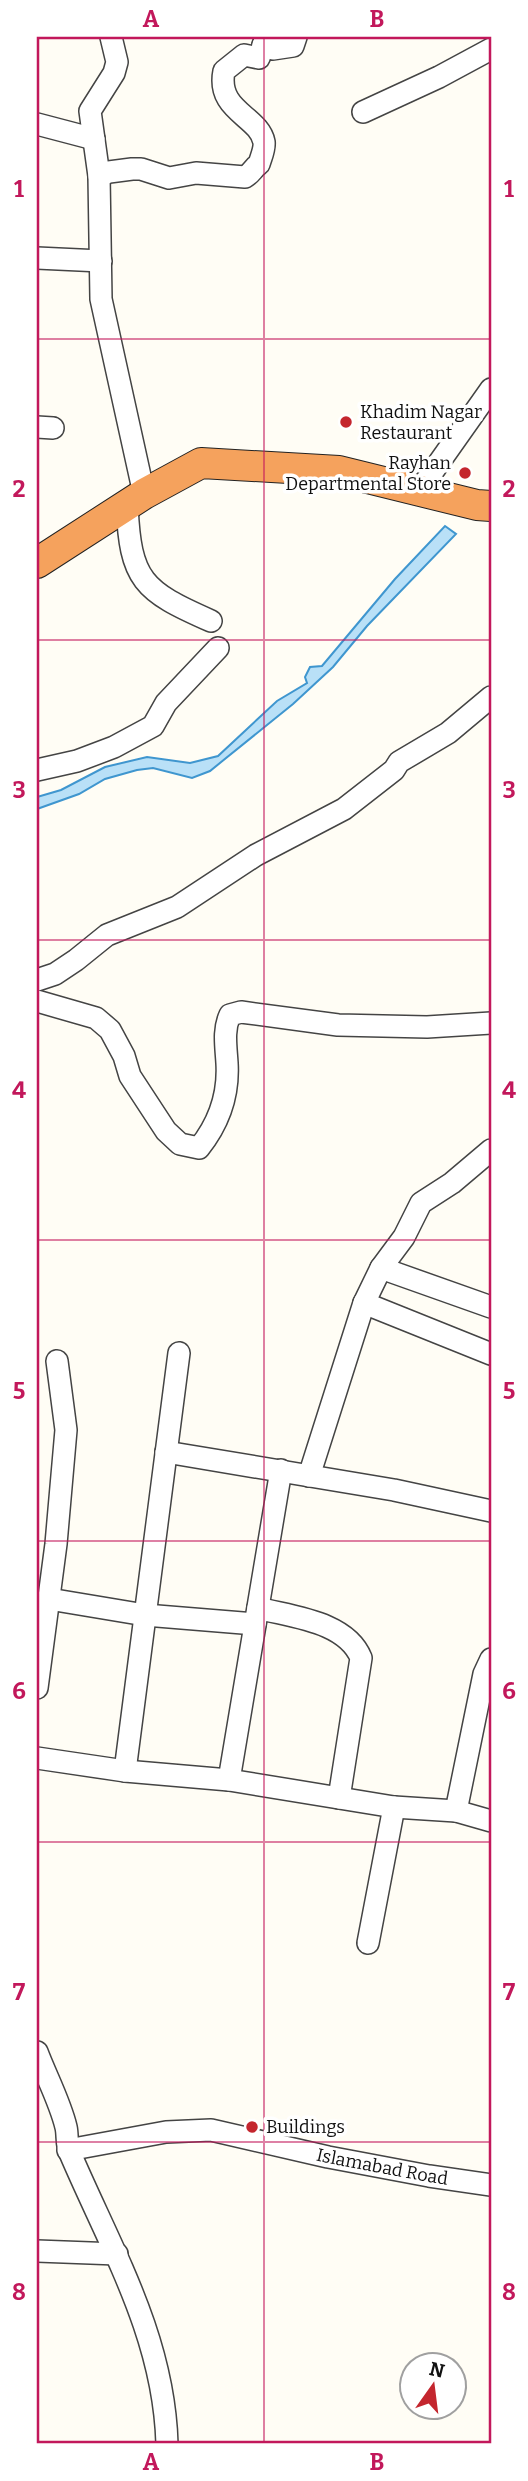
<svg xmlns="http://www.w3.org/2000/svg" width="528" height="2481" font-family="Bitter,serif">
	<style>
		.water { fill: #b9e0f7; stroke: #3f96cf; stroke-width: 2 }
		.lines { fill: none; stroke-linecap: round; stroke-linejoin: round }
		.minor-casing { stroke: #444; stroke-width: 24 }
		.highway-casing { stroke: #222; stroke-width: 32 }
		.minor { stroke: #fff; stroke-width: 21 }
		.highway { stroke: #f5a25d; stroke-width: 30 }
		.grid { fill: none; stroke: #c2185b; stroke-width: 2; stroke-opacity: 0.55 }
		.poi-dot { fill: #c4262e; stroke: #fff; stroke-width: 2.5 }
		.labels { text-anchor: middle; stroke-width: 7; stroke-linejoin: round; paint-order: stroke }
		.poi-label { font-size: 18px; fill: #111; stroke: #fff; text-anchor: start }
		.street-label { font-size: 18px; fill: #111; stroke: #fff }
		.neatline { fill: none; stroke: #c2185b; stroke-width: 2.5 }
		.grid-label { font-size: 23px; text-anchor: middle; font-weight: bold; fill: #c2185b }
	</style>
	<rect width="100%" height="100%" fill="#fffdf5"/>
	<path class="water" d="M445 526 456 534 367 626 333 667 293 704 210 771 192 778 153 768 137 770 105 779 79 794 37 809V797L61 790 105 767 147 757 190 763 218 756 277 701 307 683 305 677 310 667 322 666 395 579Z"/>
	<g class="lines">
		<g class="minor-casing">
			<g id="minor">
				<path d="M111 37 117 62 114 73 90 111 99 176 101 299 144 494"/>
				<path d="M263 45 273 49 293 46 296 37"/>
				<path d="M363 112 439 77 491 49"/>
				<path d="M37 124 94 139"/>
				<path d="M99 176 109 172 132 169H141L169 178 196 173 245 177C251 174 253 168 259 164 261 157 265 149 264 142 259 116 216 111 224 71L244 55 259 58 266 37"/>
				<path d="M37 258 101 261"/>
				<path d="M37 427 53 428"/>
				<path d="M419 491 491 389"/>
				<path d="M127 504C130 581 143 591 211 621"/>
				<path d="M37 770 77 761 114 747 153 726 166 703 218 648"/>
				<path d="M37 980 55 974 76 960 107 935 177 907 256 855 344 809 394 770 399 762 448 733 491 697"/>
				<path d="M37 1001 96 1018 110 1030 124 1056 130 1076 166 1131 180 1144 199 1148C219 1123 229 1096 227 1063 226 1046 223 1030 230 1015L241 1012 338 1025 427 1027 491 1023"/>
				<path d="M381 1268 491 1307"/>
				<path d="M364 1303 491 1354"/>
				<path d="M166 1452 394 1490 491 1511"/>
				<path d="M309 1476 364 1303 381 1268 404 1237 421 1203 452 1183 491 1150"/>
				<path d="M49 1599 145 1615 255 1624"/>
				<path d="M258 1608C291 1617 346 1621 361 1658L339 1798"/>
				<path d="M37 1688 56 1544 66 1430 57 1361"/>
				<path d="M37 1758 125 1771 229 1780 394 1807 456 1811 491 1821"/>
				<path d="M125 1771 179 1353"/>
				<path d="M229 1780 281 1470"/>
				<path d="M456 1811 484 1674 491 1659"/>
				<path d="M368 1943 394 1807"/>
				<path d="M37 2052C46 2076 60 2102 66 2127 68 2135 66 2145 70 2153 111 2249 164 2336 167 2444"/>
				<path id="s1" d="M68 2150 166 2132 211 2130 328 2157 429 2176 491 2185"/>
				<path d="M37 2251 117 2254"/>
			</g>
		</g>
		<g class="highway-casing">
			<path id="highway" d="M37 563 144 494 201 463 339 471 477 505 491 506"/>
		</g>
		<use href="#minor" class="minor"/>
		<use href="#highway" class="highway"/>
	</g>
	<path class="grid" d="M264 37V2444M37 339H491M37 640H491M37 940H491M37 1240H491M37 1541H491M37 1842H491M37 2142H491"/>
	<g class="poi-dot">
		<circle cx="346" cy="422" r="7"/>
		<circle cx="465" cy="473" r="7"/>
		<circle cx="252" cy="2127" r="7"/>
	</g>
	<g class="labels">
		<g class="poi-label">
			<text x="360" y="418">Khadim Nagar<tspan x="360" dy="21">Restaurant</tspan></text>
			<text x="451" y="469" text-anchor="end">Rayhan<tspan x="451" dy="21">Departmental Store</tspan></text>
			<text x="266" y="2133">Buildings</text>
		</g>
		<g class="street-label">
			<text dy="6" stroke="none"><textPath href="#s1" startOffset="320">Islamabad Road</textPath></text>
		</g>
	</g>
	<rect width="528" height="2481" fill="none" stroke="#ffffff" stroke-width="77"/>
	<g transform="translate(433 2386) rotate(14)"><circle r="33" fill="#ffffff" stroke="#a0a0a0" stroke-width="2"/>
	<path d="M0-5L12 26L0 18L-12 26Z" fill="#c4262e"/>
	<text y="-10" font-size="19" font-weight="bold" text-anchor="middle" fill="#111111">N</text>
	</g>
	<rect x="38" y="38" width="452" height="2404" class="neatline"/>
	<g class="grid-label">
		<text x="151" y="27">A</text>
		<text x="377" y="27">B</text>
		<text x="19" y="197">1</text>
		<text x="509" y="197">1</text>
		<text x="19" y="497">2</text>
		<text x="509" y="497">2</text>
		<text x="19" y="798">3</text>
		<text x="509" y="798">3</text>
		<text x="19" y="1098">4</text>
		<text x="509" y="1098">4</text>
		<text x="19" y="1399">5</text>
		<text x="509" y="1399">5</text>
		<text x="19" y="1699">6</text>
		<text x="509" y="1699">6</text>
		<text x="19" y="2000">7</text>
		<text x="509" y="2000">7</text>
		<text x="19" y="2300">8</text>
		<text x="509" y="2300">8</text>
		<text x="151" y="2470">A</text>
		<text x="377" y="2470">B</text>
	</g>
</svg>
